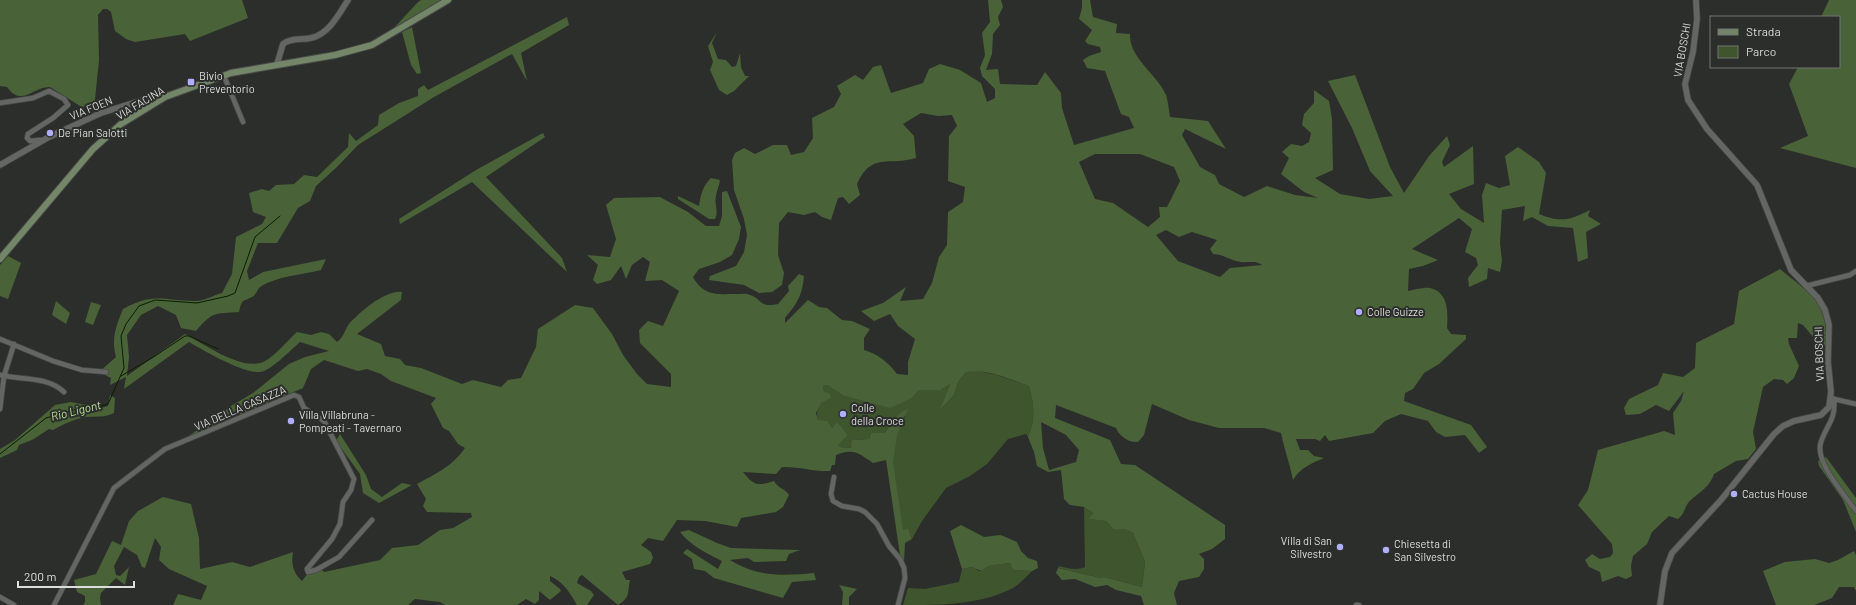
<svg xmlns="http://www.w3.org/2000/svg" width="1856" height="605" font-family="Barlow,sans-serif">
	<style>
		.green { fill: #3e552e }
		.forest { fill: #496237; fill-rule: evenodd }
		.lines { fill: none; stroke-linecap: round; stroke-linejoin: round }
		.stream { stroke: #0b1c00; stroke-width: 1 }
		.minor-casing { stroke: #484a48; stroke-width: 6 }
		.tertiary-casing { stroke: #484a48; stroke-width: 7 }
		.secondary-casing { stroke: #484a48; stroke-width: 8 }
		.minor { stroke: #646663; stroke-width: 4.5 }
		.tertiary { stroke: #646663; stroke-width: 5.5 }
		.secondary { stroke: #748668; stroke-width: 6 }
		.poi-dot { fill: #aeaefb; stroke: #2c2e2b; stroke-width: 1.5 }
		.labels { text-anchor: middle; stroke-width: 4; stroke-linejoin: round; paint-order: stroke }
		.street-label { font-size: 11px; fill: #dcdddc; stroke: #2c2e2b }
		.poi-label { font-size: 11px; fill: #dcdddc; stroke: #2c2e2b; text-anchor: start }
		.water-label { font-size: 12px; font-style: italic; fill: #b4dd97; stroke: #2c2e2b }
	</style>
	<rect width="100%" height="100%" fill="#2c2e2b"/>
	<path class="green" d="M975 370 997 375 1029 386C1034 405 1036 419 1028 437L1026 434 1008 439 987 464 970 476 946 488 922 521 912 539 908 528 903 531C900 511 893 482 893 463 893 452 898 423 906 416L891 423 885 433H871L869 439 852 440V448L840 447 837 445 848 435 837 423 832 428 818 420C814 406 826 400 823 386L827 385 842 395 912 398 919 390H941L950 384 941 409 954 395 958 382 966 372Z
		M1084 507 1093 513 1090 519 1106 521 1113 529H1124L1133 533 1145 562 1142 587 1108 578H1101L1058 568 1059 566C1067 568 1077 571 1085 567Z
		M1011 563 1013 570 1032 571C1026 577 1019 585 1011 589 979 605 939 605 903 605L908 588 925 589 959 582 962 569 972 567 979 571 991 565Z"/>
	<path class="forest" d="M0 0H242L248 18 190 41 185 34 135 42 126 39 115 31 111 12 107 9H103L98 15 99 60 94 109 80 106 50 87C33 86 22 108 7 87L0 86Z
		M421 0H443L391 31 418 2Z
		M988 0H1001L1003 7 998 17 1000 25 993 34 992 54 986 70 998 69 1000 84 1037 85 1045 72 1061 93 1062 108 1074 145 1134 128 1129 117 1121 114 1105 71 1087 68 1083 60 1089 56 1101 52 1100 47 1088 44 1085 41 1092 30 1079 19 1082 8V0H1090L1093 17 1117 24 1116 33 1130 34C1129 58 1157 74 1166 95 1168 101 1169 110 1170 117L1208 121 1226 149 1185 129 1182 135 1200 167 1215 175 1219 184 1244 197 1267 186 1295 195 1318 198 1304 192 1281 174 1289 158 1282 152 1291 144 1302 146 1309 142 1311 133 1302 125 1304 114 1314 103V90L1329 101 1332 119 1333 170 1315 178 1340 194 1369 199 1393 196 1370 171 1352 128 1328 81 1355 75 1390 167 1404 193 1429 156 1447 136 1450 145 1442 162 1444 167 1473 146 1474 184 1449 194 1461 209 1484 223 1482 195 1486 183 1499 188 1510 185 1505 156 1518 147 1539 162 1546 173 1539 214C1561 223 1570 220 1590 210L1588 216 1601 224 1586 232 1588 258 1578 262 1573 228 1548 226 1532 217 1523 221 1525 206 1502 210 1500 243 1502 261 1500 272 1488 268 1487 279 1469 287 1468 278 1478 265 1476 258 1465 252 1472 229 1459 218 1412 249 1438 260 1423 266 1409 269 1408 291C1414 290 1424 287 1430 288 1449 292 1448 314 1447 328L1451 334 1466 335V339L1439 364 1424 373 1413 389 1405 393 1404 401 1471 425 1487 447 1479 453 1465 435 1445 437 1436 432 1428 421 1401 414 1385 421 1373 433 1329 441 1325 435 1320 441 1315 439H1296L1300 450H1308L1314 456 1324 458C1312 463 1300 468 1293 480 1290 464 1284 449 1281 433L1264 428H1219L1189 420 1152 404 1144 435 1138 442C1129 443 1119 436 1116 428L1056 405 1055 418 1110 440 1121 464 1135 465 1225 525V539L1212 549 1199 554 1204 559V569L1199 577 1179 581 1174 593 1177 605H1144L1141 596 1116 590 1107 585 1095 587 1075 579 1062 580 1056 573 1058 568 1101 578H1108L1142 587 1145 562 1133 533 1124 529H1113L1106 521 1089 519 1093 513 1084 507 1070 505 1064 499 1061 470 1048 472 1037 466 1034 452 1028 437C1036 419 1034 405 1029 386 1009 379 987 368 966 372L958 382 954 395 940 410 950 384 941 390H919L912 398 890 408 842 395 827 385 823 386 824 392 829 393 831 398 821 403 816 413 818 420 827 421 832 428 837 422 848 435 838 445 840 447 851 448 852 440 869 439 871 433H885C891 423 897 413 908 409L903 419 897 436 893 462 903 530 908 528 912 539 905 543 904 562 900 555 886 460 873 463C858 453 854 448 836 455L835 465H832L830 471C814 472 798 466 782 467L776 474 743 472C754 486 758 486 774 481 778 489 785 488 789 495L783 507 776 512 741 518 737 527 705 521 677 520 663 541 648 538 641 545 651 552 653 558 650 564 622 572 626 580H630C627 593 631 597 618 605L582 575 579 577 577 583 591 591 594 595 587 605H577C570 593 564 582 550 576V581L560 589 561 591 550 600 539 591V600L535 604 526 599 517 605H445L440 602 415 599 408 605H173L178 594 201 600 207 586 169 569 159 560 161 547 155 538 145 568 142 567 137 555 124 547 114 566 116 575 120 576 129 567 125 585 116 578 101 593 100 598 101 605H83L85 602V596L77 592 74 580 96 574 112 541 121 545 129 521 138 511 163 497 191 504 199 538 200 569 232 562 250 567 293 552C291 564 293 573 302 581L311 569 320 568 324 572 380 560 392 548 418 545 440 530 453 528 472 517 471 513 427 512 423 506 426 499 417 484C435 474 453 466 465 448L458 444 449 431 443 428 431 404 436 398 391 381 381 374 367 369 358 371 324 360 311 369 303 388 186 438 231 406 253 393 289 364 305 357 329 351 300 342C291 350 274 367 264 371 250 378 203 350 189 342L124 389 126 377 110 385 111 378 99 372 116 357C111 339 116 326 123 309 155 292 163 301 196 301 204 301 214 295 222 293L232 274 236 237 262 224 266 217 253 212 249 193 262 189 269 191 276 185 294 184 304 175 317 177 348 147 349 133 356 141 378 125 379 115 399 103 418 96V89L424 85 428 90 567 17 569 25 521 53 527 81 512 54 434 97 358 145 337 167 316 186 310 201 298 208 277 243H258L247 271 249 280 263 272 326 259 321 270C301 275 277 276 260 287 257 290 256 295 252 297 242 302 242 299 239 312 214 314 213 311 196 331L181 328 176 315 158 306 141 315 127 335 129 357 127 376 185 334C204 344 244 373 265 361 276 355 287 341 297 332L311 335 321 332 329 334 337 342C344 337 344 331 349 324 360 312 385 290 402 292L401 300 357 334 381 344 385 356 400 359 405 365 421 368 462 384 473 380 501 387 508 380 521 378 536 347 538 329 575 305 593 308 612 334 623 355 637 374 647 384 671 387V374L640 343 639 330 648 321 663 326 679 291 662 280 645 281 650 262 643 257 632 265 626 279 621 266 611 280 597 284 593 280 598 265 587 255 610 257 616 239 606 205 614 198 660 197 688 212 706 226H719L722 216V192L727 191 741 227 739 239 732 255 720 262 699 269 693 277C704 297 718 294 738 294 741 294 747 293 750 295 763 299 758 308 778 304L789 291 788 286 799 274 804 276C802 296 798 302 785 318V323L808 300 819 307 827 308 842 320 852 321 870 329 864 338V350C878 354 888 362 897 374L908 375V362L915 339 898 326 890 314 874 321 861 311 883 303 906 287 900 301 923 299 932 283 939 257 947 245 948 212 963 202 965 187 948 181 949 136 957 126 952 115 938 116 921 113 903 124 914 136 916 158C889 166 871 152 857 184L860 195 849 204 843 197 838 198 831 220 822 217 815 212 804 215 788 212 779 223 778 255 784 273 782 285 772 292 759 293 744 285 709 280 710 276 736 266 744 252 747 235 744 219 734 190 732 160 735 153 744 148 755 154 773 145H787L791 155 804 152 813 138 812 118 834 107 841 94 837 86 855 75 863 80 873 67 881 65 891 93 923 83 929 69 940 64 960 70 981 83 987 102 995 98V89L982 76 980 68 985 55 982 33 990 22ZM1095 154H1140L1174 167 1180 181 1167 207H1159L1160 217 1148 227 1113 203 1095 199 1079 162ZM1166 230 1179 237 1192 232 1217 240 1210 249 1213 254C1223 254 1231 261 1241 262 1249 263 1255 260 1262 265L1230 268 1220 277 1178 261 1156 235ZM1041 422 1066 435 1079 450 1076 462 1049 470 1043 448Z
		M1829 0H1856V168L1780 148 1808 136 1789 84 1798 67H1839V17H1821Z
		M412 27 421 73 417 74 411 65 402 32Z
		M717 32 712 43 718 59 726 60 732 67 736 66 740 53 741 67 745 76H749L734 91 727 95 719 90 710 70 713 62 708 46Z
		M543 133 545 137 486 177 562 258 567 272 472 182 400 224 399 219 476 170Z
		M711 178 720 180C719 186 717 190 716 196 714 204 719 211 715 219H709L678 199V196L699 206C701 194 702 187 711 178Z
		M8 256 21 263 8 299 0 296V265Z
		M1780 269C1814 297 1826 300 1827 346L1814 344V338L1803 325 1798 323 1797 338H1788L1789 344 1799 366 1794 378 1787 384 1783 380 1774 379 1763 387 1753 432 1756 449 1748 459 1736 461 1714 474C1709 489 1698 492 1688 503 1684 509 1685 513 1678 519L1669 516 1652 532 1647 544 1633 556 1631 566 1632 576 1626 579 1618 576 1602 582 1600 572 1589 567 1585 560 1592 554 1600 559 1610 557 1613 553 1612 544 1578 505 1588 490 1598 450 1664 431 1675 435 1673 413 1681 401 1684 391 1669 411 1656 405 1640 414 1626 415 1624 408 1629 399 1658 385 1663 373 1683 377 1695 368 1696 343 1734 324 1739 291Z
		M56 301 70 313 66 324 52 315Z
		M91 302 101 305 93 325 85 322Z
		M110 395 115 398 114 413C105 418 96 416 86 417 74 419 64 424 53 430L49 429 32 440 19 445 17 450 0 458V449L15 440 55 405 71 402 101 408 108 406Z
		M340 434 366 475 371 489 382 497 402 483 412 485 379 503 363 493 360 474 336 441Z
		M1826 457 1856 498V532L1843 500 1819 466 1818 461Z
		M961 525 984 537 1000 535 1003 536 1017 542 1021 551 1028 558 1037 561 1038 568 1032 571 1013 570 1010 563C1005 564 999 564 993 565 982 567 985 574 972 567L962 569 950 531Z
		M689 530 717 543 731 548 800 550 789 554 786 561 754 562 748 558 730 560C758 577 783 576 814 573L816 580 792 582 783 598 714 578 705 571 694 569 692 559 683 553 687 549 718 569 722 561C706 553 691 546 680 532Z
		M1854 551 1856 555V591L1854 587H1839L1832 598 1814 605H1776L1763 571 1785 562 1815 559 1829 563 1838 560Z
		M839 585 857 589 849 597V605H842L843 592Z"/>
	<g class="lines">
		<path class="stream" d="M121 376 152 358 185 336H189L218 349
			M0 454 46 418 84 407 102 406 108 404 124 368 121 336 126 324 139 306 155 300 197 303 228 296 235 293 255 237 280 216"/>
		<g class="minor-casing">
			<path id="minor" d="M224 76 243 122
				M0 103 33 98 49 91 64 99 68 105 53 118 28 134 27 138 30 141 40 140
				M1806 286 1850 275 1856 271
				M0 339 53 361 82 370 106 372
				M0 375C21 380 47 376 64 392
				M1831 397 1834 399C1836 420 1827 424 1821 442 1814 462 1845 495 1856 511
				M1834 399 1856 404
				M0 409 4 376 14 344
				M834 477 831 494 833 501 842 506 859 509 865 512 877 524 889 546 900 559 904 568 905 578 898 605
				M0 597 14 605
				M54 605 114 488 165 449 294 395 299 397 304 408 324 421 354 479 351 490 343 502 340 524 332 539 307 569 308 572 316 570 339 557 372 520
				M1356 605H1359"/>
		</g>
		<g class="tertiary-casing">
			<path id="tertiary" d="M277 64 283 44C290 38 302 40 311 38 329 34 339 14 348 0
				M0 165 49 137 101 113 159 95 165 97
				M1660 605 1665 571 1672 553 1721 500 1774 434 1783 426 1794 421 1821 415 1829 407 1831 392 1828 362 1829 325 1825 310 1818 298 1791 270 1757 185 1707 129 1688 100 1685 84 1693 52 1697 19 1696 0"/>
		</g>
		<g class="secondary-casing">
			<path id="secondary" d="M0 259 93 149 121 124 165 97 231 73 335 55 372 45 448 0"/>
		</g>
		<use href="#minor" class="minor"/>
		<use href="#tertiary" class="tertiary"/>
		<use href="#secondary" class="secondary"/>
	</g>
	<g class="poi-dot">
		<rect x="187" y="78" width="8" height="8" rx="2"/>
		<circle cx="50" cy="133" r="4"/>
		<circle cx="1359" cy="312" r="4"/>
		<circle cx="843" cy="414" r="4"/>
		<circle cx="291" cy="421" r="4"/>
		<circle cx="1734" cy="494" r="4"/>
		<circle cx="1340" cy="547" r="4"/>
		<circle cx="1386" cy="550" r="4"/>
	</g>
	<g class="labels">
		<g class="street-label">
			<text transform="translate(1682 50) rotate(-80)" y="4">VIA BOSCHI</text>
			<text transform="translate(140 103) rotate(-31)" y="4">VIA FACINA</text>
			<text transform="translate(91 108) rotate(-22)" y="4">VIA FOEN</text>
			<text transform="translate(1819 354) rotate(-92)" y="4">VIA BOSCHI</text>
			<text transform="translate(240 408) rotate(-23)" y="4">VIA DELLA CASAZZA</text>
		</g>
		<g class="poi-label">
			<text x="199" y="80">Bivio<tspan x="199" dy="13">Preventorio</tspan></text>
			<text x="58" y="137">De Pian Salotti</text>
			<text x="1367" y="316">Colle Guizze</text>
			<text x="851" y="412">Colle<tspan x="851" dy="13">della Croce</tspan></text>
			<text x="299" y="419">Villa Villabruna -<tspan x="299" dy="13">Pompeati - Tavernaro</tspan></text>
			<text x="1742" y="498">Cactus House</text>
			<text x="1332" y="545" text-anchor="end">Villa di San<tspan x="1332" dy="13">Silvestro</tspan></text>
			<text x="1394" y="548">Chiesetta di<tspan x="1394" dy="13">San Silvestro</tspan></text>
		</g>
		<g class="water-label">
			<text transform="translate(76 411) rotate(-14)" y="4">Rio Ligont</text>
		</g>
	</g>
	<rect x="1710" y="16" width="130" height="52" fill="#2c2e2b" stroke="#727472"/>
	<rect x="1718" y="29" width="20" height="6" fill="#748668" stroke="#727472"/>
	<text x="1746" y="36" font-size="12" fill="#dcdddc">Strada</text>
	<rect x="1718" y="46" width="20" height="12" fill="#3e552e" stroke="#727472"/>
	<text x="1746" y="56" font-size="12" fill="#dcdddc">Parco</text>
	<path d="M18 581v6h116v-6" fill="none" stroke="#dcdddc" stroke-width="2"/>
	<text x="24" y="581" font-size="12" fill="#dcdddc" stroke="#2c2e2b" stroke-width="3" paint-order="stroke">200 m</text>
</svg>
